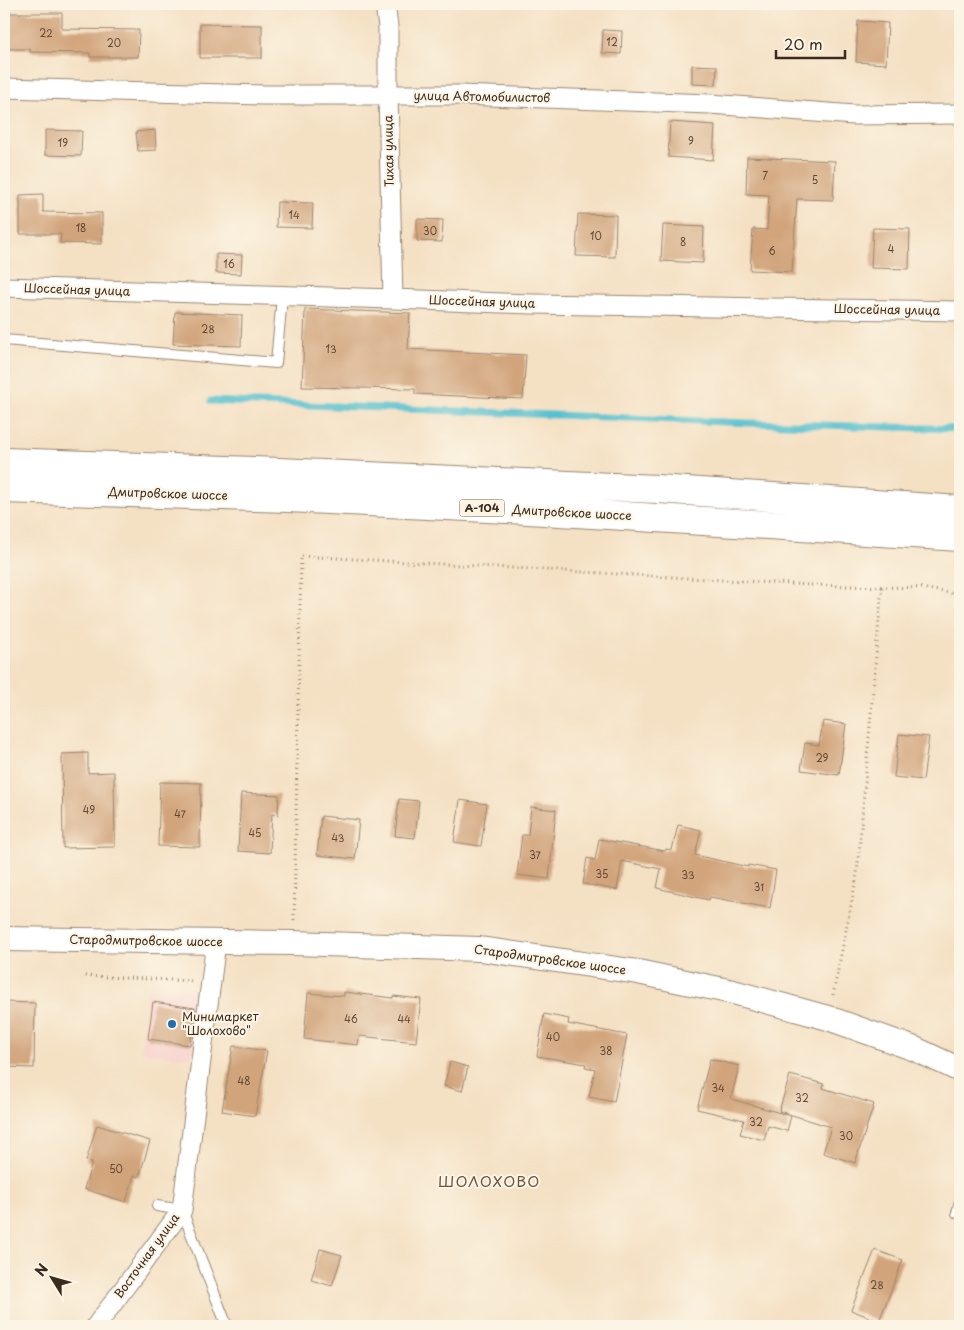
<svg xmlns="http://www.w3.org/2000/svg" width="964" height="1330" font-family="'Playpen Sans',sans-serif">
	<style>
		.built { fill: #f7d0cd }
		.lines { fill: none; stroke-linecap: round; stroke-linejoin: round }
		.stream { stroke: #54c0ce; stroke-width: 7 }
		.building { fill: #d1a47c }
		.service-casing { stroke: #988570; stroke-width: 12 }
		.minor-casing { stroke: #988570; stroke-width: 21 }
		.tertiary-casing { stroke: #988570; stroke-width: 26 }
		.trunk-casing { stroke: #988570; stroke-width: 30 }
		.path { stroke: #988570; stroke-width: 3; stroke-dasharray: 1 4; stroke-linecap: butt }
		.service { stroke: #fff; stroke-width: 10 }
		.minor { stroke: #fff; stroke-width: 19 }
		.tertiary { stroke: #fff; stroke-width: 24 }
		.trunk { stroke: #fff; stroke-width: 28 }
		.poi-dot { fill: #1f6fb2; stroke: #fcf5e5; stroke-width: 2 }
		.labels { text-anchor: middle; stroke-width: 4; stroke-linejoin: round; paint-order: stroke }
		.number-label { font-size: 10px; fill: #604836 }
		.shield { fill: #fcf5e5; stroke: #75675a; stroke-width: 1 }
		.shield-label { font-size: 11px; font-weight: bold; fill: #3b2a1e }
		.street-label { font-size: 12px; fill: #3b2a1e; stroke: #fcf5e5 }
		.poi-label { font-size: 12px; fill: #3b2a1e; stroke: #fcf5e5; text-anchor: start }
		.quarter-label { font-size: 15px; letter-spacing: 1px; fill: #70553f; stroke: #fcf5e5 }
	</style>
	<rect width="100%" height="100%" fill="#fcf5e5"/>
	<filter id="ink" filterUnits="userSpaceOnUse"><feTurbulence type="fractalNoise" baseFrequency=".02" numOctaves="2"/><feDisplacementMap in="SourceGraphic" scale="10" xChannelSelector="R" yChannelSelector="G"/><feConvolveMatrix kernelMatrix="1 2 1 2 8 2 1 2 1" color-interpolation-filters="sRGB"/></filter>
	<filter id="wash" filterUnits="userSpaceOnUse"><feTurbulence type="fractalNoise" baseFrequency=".0096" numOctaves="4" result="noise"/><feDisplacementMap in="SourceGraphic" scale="20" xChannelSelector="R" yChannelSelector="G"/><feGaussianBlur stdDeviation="1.12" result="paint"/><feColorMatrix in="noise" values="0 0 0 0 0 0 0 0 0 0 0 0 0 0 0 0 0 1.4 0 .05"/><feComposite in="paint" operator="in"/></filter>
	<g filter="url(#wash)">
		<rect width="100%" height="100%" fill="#f4e0c3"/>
		<path class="built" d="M149 987 201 991 191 1058 141 1052Z"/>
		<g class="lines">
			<path class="stream" d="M211 401 750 423 960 429"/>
		</g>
		<g id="blocks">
			<path class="building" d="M4 13H62V29L139 30 138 57H90V53L30 52V49H4Z
				M858 21 888 23 886 64 856 62Z
				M200 24 262 25V58H200Z
				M603 30 622 31 621 54 602 53Z
				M692 65 717 66 716 85 692 84Z
				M670 122 715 125 713 160 668 157Z
				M45 130 82 131 81 156 45 155Z
				M155 130 156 150 138 151 136 132Z
				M747 157 835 161 833 200 797 199 792 272 750 270 753 229 767 230 769 195 746 194Z
				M43 194V212L102 213V244L60 243 61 234H20V195Z
				M277 202 313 203 312 228 276 227Z
				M578 214 616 215 615 257 576 256Z
				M417 219 443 220 442 242 417 241Z
				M663 225 704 227 703 263 661 261Z
				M873 228 910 229 909 269 871 268Z
				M216 254 242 255 241 274 216 273Z
				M305 309 410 313 408 349 526 355 523 399 415 394V389L302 387Z
				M175 312 242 315 241 346 173 344Z
				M823 721 846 724 839 775 801 770 805 743 819 745Z
				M899 734 929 737 923 780 894 777Z
				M88 753V773L114 772 115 847 63 848 62 754Z
				M160 782 201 783 200 847 158 846Z
				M241 793 279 795 278 815 272 814 270 853 238 851Z
				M399 799 419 801 415 838 395 836Z
				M460 800 487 804 481 846 454 842Z
				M531 807 556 810 549 879 517 875 522 835H528Z
				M321 816 359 820 355 859 317 855Z
				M678 825 701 830 695 855 748 867V865L776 870 770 908 710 897 709 900 657 888 661 869 622 861 617 890 583 884 587 858 595 860 599 839 665 851 666 849 672 850Z
				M344 992 393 998V996L421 999 416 1042 359 1036 358 1045 304 1039 308 993 344 996Z
				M5 1002 35 1003 34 1068 4 1067Z
				M153 1002 195 1008 190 1045 148 1039Z
				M544 1014 569 1019 568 1024 627 1035 614 1102 589 1097 595 1069 585 1067 586 1064 537 1056Z
				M233 1046 267 1051 255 1116 222 1111Z
				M710 1059 739 1066 731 1099 791 1116 787 1131 768 1126 764 1140 740 1134 744 1120 697 1109Z
				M450 1062 468 1067 462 1091 444 1086Z
				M790 1075 824 1084 823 1088 874 1104 855 1163 823 1153 831 1127 779 1111Z
				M97 1125 150 1141 139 1177 134 1175 126 1202 84 1189 92 1162 86 1161Z
				M320 1249 342 1255 332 1286 311 1280Z
				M875 1250 903 1260 879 1321 851 1310Z"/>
		</g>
	</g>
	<g filter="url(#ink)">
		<use href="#blocks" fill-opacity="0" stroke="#988570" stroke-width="1"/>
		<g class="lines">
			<g class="service-casing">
				<path id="service" d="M4 340 276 363 282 297
					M157 1206 182 1210 227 1326
					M957 1213 960 1201"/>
			</g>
			<g class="minor-casing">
				<path id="minor" d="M385 4 388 27V95L393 299
					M4 88 263 95H460L710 104 854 115 960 114
					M4 287 393 299 533 304 960 311
					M96 1326 182 1210 216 942"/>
			</g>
			<g class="tertiary-casing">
				<path id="tertiary" d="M4 939 293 943 480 949 638 972 733 992 828 1018 915 1049 960 1070"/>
			</g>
			<g class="trunk-casing">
				<path id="trunk" d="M4 462 279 472 657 489 960 510
					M4 489 288 498 528 510 960 537"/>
			</g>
			<path class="path" d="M294 920 301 556 811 585 922 588 960 595
				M85 976 191 981
				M833 995 857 875 882 586"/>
			<use href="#service" class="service"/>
			<use href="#minor" class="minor"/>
			<use href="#tertiary" class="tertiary"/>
			<use href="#trunk" class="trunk"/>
		</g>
	</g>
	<circle class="poi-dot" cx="172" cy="1024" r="5"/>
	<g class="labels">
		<g class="number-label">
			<text x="46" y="37">22</text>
			<text x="612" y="46">12</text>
			<text x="114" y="47">20</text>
			<text x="691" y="145">9</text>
			<text x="63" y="147">19</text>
			<text x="765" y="180">7</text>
			<text x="815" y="184">5</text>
			<text x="294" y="219">14</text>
			<text x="81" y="232">18</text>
			<text x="430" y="235">30</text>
			<text x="596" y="240">10</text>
			<text x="683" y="246">8</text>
			<text x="891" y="253">4</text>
			<text x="772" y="255">6</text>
			<text x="229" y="268">16</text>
			<text x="208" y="333">28</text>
			<text x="331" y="353">13</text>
			<text x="822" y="762">29</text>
			<text x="89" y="814">49</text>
			<text x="180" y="818">47</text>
			<text x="255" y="837">45</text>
			<text x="338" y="842">43</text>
			<text x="535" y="859">37</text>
			<text x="602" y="878">35</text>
			<text x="688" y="879">33</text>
			<text x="759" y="891">31</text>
			<text x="351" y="1023">46</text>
			<text x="404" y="1023">44</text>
			<text x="553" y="1041">40</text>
			<text x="606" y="1055">38</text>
			<text x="244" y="1085">48</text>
			<text x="718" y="1092">34</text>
			<text x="802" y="1102">32</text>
			<text x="756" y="1126">32</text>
			<text x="846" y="1140">30</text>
			<text x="116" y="1173">50</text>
			<text x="877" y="1289">28</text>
		</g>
		<rect class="shield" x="459.5" y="499.5" width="45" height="17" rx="4"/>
		<g class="shield-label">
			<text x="482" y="512">А-104</text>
		</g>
		<g class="street-label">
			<text transform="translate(482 97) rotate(1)" y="4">улица Автомобилистов</text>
			<text transform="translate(389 151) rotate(-91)" y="4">Тихая улица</text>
			<text transform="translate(77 290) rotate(2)" y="4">Шоссейная улица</text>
			<text transform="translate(482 302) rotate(2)" y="4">Шоссейная улица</text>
			<text transform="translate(887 310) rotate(1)" y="4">Шоссейная улица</text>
			<text transform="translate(168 494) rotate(2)" y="4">Дмитровское шоссе</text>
			<text transform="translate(572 513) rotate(3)" y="4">Дмитровское шоссе</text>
			<text transform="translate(146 941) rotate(1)" y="4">Стародмитровское шоссе</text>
			<text transform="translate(550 960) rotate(8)" y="4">Стародмитровское шоссе</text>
			<text transform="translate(147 1256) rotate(-54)" y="4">Восточная улица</text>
		</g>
		<g class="poi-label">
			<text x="182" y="1021">Минимаркет<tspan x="182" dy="14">"Шолохово"</tspan></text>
		</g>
		<g class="quarter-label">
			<text x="489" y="1187">ШОЛОХОВО</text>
		</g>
	</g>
	<rect width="964" height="1330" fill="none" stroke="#fcf5e5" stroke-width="20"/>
	<g transform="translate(52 1278) rotate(307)" stroke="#fcf5e5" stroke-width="4" paint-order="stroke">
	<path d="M0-4L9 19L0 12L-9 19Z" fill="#3b2a1e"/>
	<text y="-8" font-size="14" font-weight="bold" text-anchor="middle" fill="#3b2a1e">N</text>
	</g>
	<path d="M776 50v8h69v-8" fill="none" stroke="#3b2a1e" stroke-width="2.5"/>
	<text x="784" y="50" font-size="15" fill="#3b2a1e" stroke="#fcf5e5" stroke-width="4" paint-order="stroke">20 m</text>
</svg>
